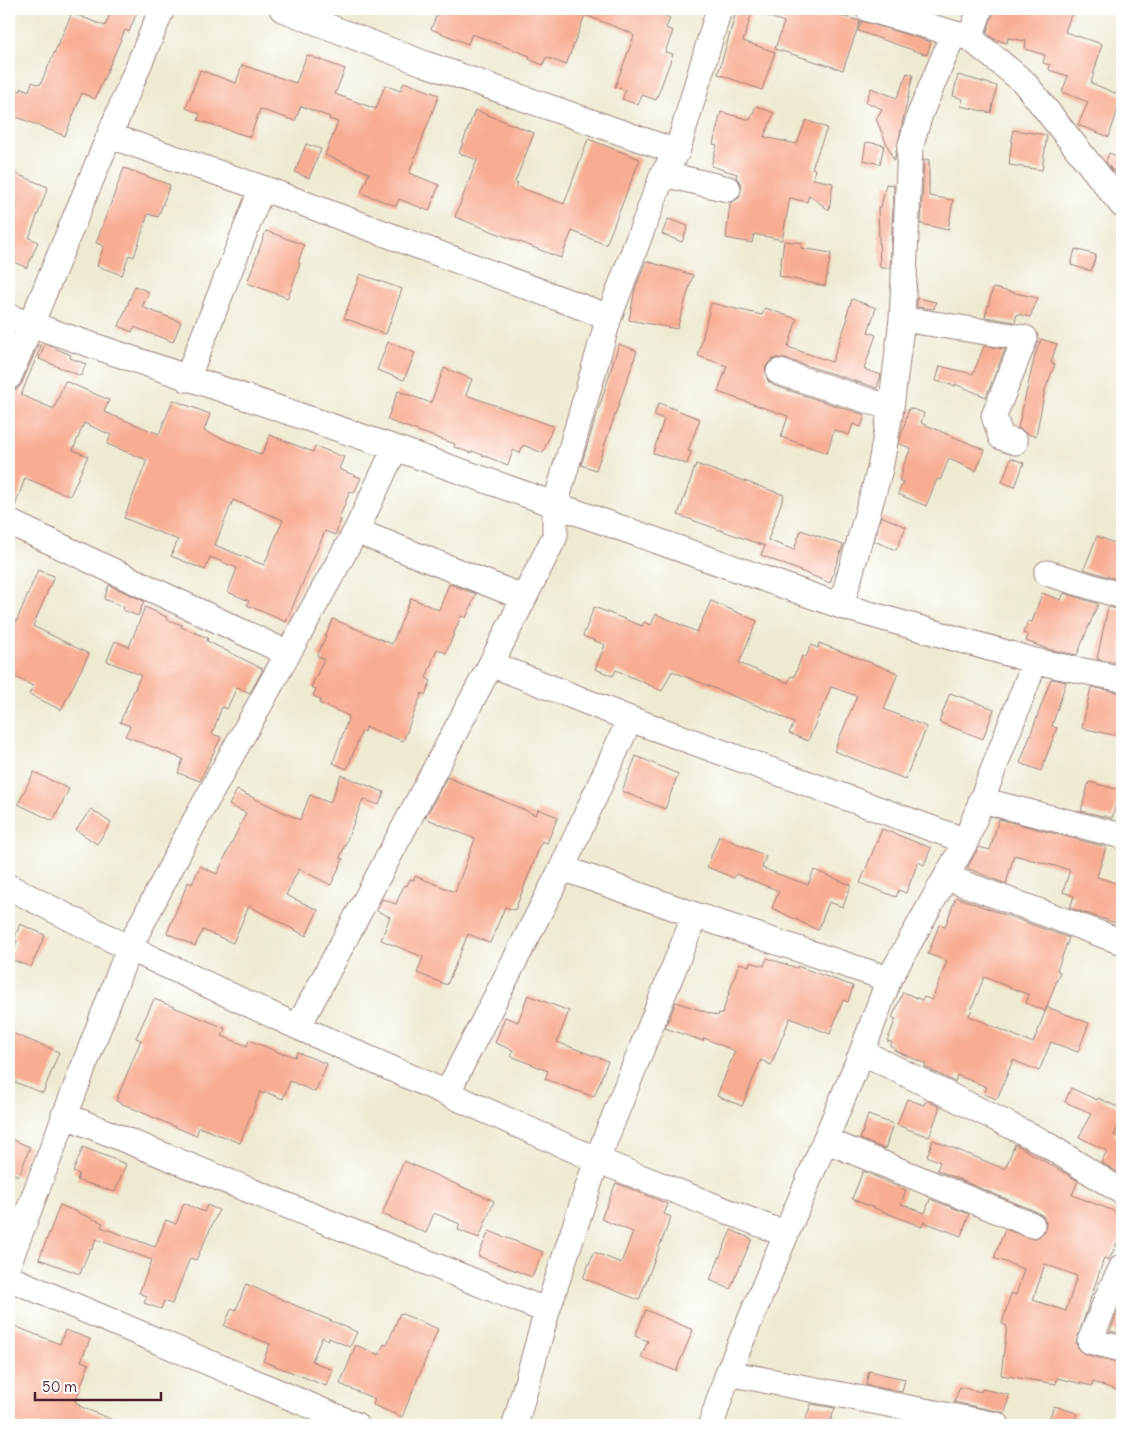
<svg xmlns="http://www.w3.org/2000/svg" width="1131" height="1434" font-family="Delius,sans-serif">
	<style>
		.building { fill: #f8ac91; fill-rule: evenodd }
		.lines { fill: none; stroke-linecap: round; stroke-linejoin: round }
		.minor-casing { stroke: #9c847e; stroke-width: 27 }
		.minor { stroke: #fff; stroke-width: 25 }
	</style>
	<rect width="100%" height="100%" fill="#fff"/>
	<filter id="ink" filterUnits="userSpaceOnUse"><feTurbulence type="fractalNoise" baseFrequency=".02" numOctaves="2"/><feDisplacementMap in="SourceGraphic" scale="10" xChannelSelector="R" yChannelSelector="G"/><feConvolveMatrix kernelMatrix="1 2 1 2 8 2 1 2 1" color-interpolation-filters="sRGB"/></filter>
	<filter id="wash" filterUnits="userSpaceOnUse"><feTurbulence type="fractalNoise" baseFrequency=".0096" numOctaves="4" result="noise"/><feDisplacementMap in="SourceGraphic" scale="20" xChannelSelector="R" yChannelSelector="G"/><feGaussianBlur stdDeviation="1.12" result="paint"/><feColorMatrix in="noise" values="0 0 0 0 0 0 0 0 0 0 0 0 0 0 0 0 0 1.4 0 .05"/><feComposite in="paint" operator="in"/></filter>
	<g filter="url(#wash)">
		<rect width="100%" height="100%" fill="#eeead1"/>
		<g id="blocks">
			<path class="building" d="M112 9H138L129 32 125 30 95 99 82 93 65 136 9 114V86L21 91 22 88 29 91 32 82 40 85 72 13 105 26Z
				M439 9H663L661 14 670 18 666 28 673 31 665 52 673 54 656 100 642 95 638 105 622 99 626 90 615 87 634 36 631 33 585 15 566 65 546 57 543 65 529 59 530 56 472 34 468 44 431 29Z
				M737 9H753L743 41 775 52 762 90 718 74Z
				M753 9H815L860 21 843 70 775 49 784 22 753 11Z
				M994 9H1073L1065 32 1102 44 1091 83 1122 96 1109 137 1078 125 1088 102 1062 92 1068 76 1049 70 1050 65 1043 63 1045 55 1025 49 1026 41 1008 38 1007 43 994 39 987 33Z
				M862 21 931 42 927 55 858 31Z
				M307 55 345 69 335 94 376 109 385 85 400 91 404 82 439 95 409 173 439 185 429 211 399 199 396 206 361 193 369 173 325 155 338 122 329 119 330 117 301 106 295 121 260 109 250 137 198 120 200 114 186 108 200 70 236 83 242 65 296 83Z
				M907 73 913 75 894 161 876 119 882 109 866 102 871 88 897 98Z
				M958 75 997 86 991 113 961 106 963 99 953 96Z
				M756 106 774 113 764 137 797 144 806 120 827 128 812 168 815 169 813 179 833 183 829 210 809 195 807 202 790 198 782 240 754 234 752 243 726 238 730 203 739 198 742 185 736 177 737 174 711 166 717 145 713 144 721 112 750 120Z
				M475 110 534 133 515 182 518 183 516 186 564 204 588 139 640 159 606 245 572 231 561 258 455 217 477 160 459 153Z
				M1013 130 1047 135 1042 170 1009 165Z
				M866 142 884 145 880 164 863 160Z
				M306 144 321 149 309 178 295 172Z
				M1109 153 1122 158V174L1113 171 1106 162Z
				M924 159 929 160V196L953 200 948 230 921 224Z
				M124 168 170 185 158 217 148 214 134 257 129 255 122 275 97 266 104 246 96 243Z
				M9 171 48 187 29 238 38 242 27 268 9 260Z
				M886 184 894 185 890 268H880L878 207H881Z
				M668 219 688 226 682 242 662 234Z
				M266 231 304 245 298 263 300 264 288 298 247 283Z
				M784 241 802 243 801 248 831 253 825 286 779 276Z
				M1075 249 1096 255 1091 271 1071 265Z
				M646 261 693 275 677 329 629 320 635 289Z
				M360 274 402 289 386 334 344 318Z
				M135 286 149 292 142 307 181 322 173 342 134 327 132 332 119 326Z
				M993 288 1038 298 1030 317 1017 314 1015 322 985 317Z
				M917 298 936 302 934 309 917 307Z
				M852 299 876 308 868 332 876 335 864 369 881 375 877 388 783 358H776L770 361 765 368 768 381 775 386 865 415 861 427 853 424 849 435 834 430 827 453 781 437 788 416 718 392 727 366 698 356 711 303 762 315 765 308 797 319 788 347 832 362 848 318 846 317Z
				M1041 339 1057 344 1051 363 1055 364 1045 390 1036 436 1027 434 1018 428 1035 355Z
				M388 342 415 353 404 380 377 370Z
				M45 344 71 355 70 358 86 364 81 376 39 359Z
				M619 344 637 351 596 470 581 465Z
				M38 345 41 346 21 395 54 409 65 381 109 400 104 412 159 434 173 400 210 414 204 431 262 455 270 435 313 452 315 446 344 457 339 469 361 478 354 493 350 491 339 519 341 520 335 535 325 531 286 622 247 605 249 601 228 592 237 568 210 557 205 570 171 556 178 540 124 518 147 460 107 444 111 435 84 423 73 450 88 456 70 496 25 478 14 509 9 508V391L17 389 22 383ZM233 500 283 520 264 565 215 545Z
				M984 346 1005 349 986 397 955 384V386L936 381 940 366 973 374Z
				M444 368 472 379 466 395 553 426 543 453 523 445 520 453 513 450 508 465 472 451 471 453 454 447 455 444 387 420 398 391 431 403Z
				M659 403 700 419 688 451 691 452 687 464 653 453 664 419 654 415Z
				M909 408 924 413 921 423 985 450 976 471 949 459 940 480 937 479 926 506 898 494 903 482 899 480 903 472 901 471 911 448 899 444Z
				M1011 458 1024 463 1015 487 1002 482Z
				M696 464 784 495 768 540 794 550 801 530 843 545 830 583 761 555 765 546 678 515Z
				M881 516 906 527 896 550 874 541Z
				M1097 536 1122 546V581L1084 569Z
				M38 570 54 576 33 626 89 654 61 710 29 694 33 686 9 674V618L16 622Z
				M449 584 476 594 466 618 461 616 446 653 437 649 426 678 431 681 425 695 422 693 403 741 366 727 364 732 362 731 347 769 333 763 349 716 319 703 321 700 313 696 316 689 311 687 324 659 317 656 333 619 392 644 411 598 439 610Z
				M109 585 144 601 138 616 123 610 124 607 104 599Z
				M1042 593 1061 600 1064 593 1098 604 1077 655 1047 649 1026 641 1028 635 1023 633 1028 621 1032 622Z
				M711 601 757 621 739 663 788 683 791 676 794 677 802 656 806 657 811 645 818 648 819 643 898 673 884 709 927 727 905 779 834 751 857 696 831 687 808 741 789 733 794 723 775 713 672 671 662 691 616 670 613 676 595 669 605 645 583 636 594 607 642 626 644 622 651 625 656 614 697 632Z
				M145 607 167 617 166 619 182 625 181 627 208 638 207 641 263 669 250 693 237 687 227 709 222 707 212 734 221 737 200 781 178 773 183 759 125 736 130 726 120 722 141 675 107 661 115 641 129 647Z
				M1108 607 1122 610V664L1097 659Z
				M1051 679 1066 682 1052 726 1057 728 1041 771 1020 763Z
				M1091 687 1122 693V737L1082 728Z
				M950 693 994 709 983 739 939 722Z
				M636 756 678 774 665 809 622 791Z
				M34 772 69 789 53 821 18 804Z
				M341 775 384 792 379 805 363 799 340 858 343 859 331 885 299 869 286 895 318 910 306 936 249 906 233 943 203 930 195 946 167 933 188 882 192 884 200 866 217 874 246 813 229 805 237 790 300 820 310 795 330 803Z
				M447 777 536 815 538 809 558 817 547 843 542 841 515 910 505 907 490 943 468 934 447 985 417 973 423 957 381 940 390 917 377 911 382 899 396 904 404 885 407 886 410 879 414 880 415 876 455 892 475 839 425 818Z
				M1089 782 1120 790 1112 818 1081 811Z
				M91 809 111 823 97 844 76 830Z
				M999 819 1106 847 1097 877 1122 885V925L1070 908 1074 896 1063 892 1070 870 1014 855 1006 884 967 868 979 847 990 850Z
				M882 829 931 848 924 865 918 862 906 893 899 890 896 897 860 883Z
				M719 836 766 856 762 868 808 885 814 870 851 885 843 907 829 902 818 930 772 908 779 891 736 874 734 878 707 867Z
				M956 897 1069 938 1057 970 1060 972 1045 1011 1026 1003 1029 995 984 977 969 1016 1033 1043 1047 1007 1089 1023 1078 1052 1051 1042 1039 1071 1013 1060 997 1099 984 1094 987 1087 957 1075 955 1082 925 1067 926 1064 894 1050 895 1048 890 1046 892 1042 887 1041 896 1019 892 1018 903 992 922 1000 924 997 932 1000 947 961 928 954 939 925 945 927Z
				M20 924 45 935 31 967 10 959 17 941 14 940Z
				M767 958 797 968V966L853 986 848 1002 843 1000 830 1034 790 1018 771 1065 761 1060 742 1106 717 1096 735 1051 704 1038 703 1041 665 1028 676 1002 718 1016 719 1013 722 1014 739 963 749 966 750 962 764 966Z
				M528 995 569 1011 557 1042 608 1061 594 1097 545 1079 548 1071 511 1056 513 1050 495 1043 505 1017 518 1022Z
				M154 999 225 1028 222 1036 247 1046 249 1040 283 1054 284 1053 295 1057 297 1052 327 1064 315 1092 290 1081 283 1099 265 1092 264 1094 260 1092 240 1143 199 1127 196 1136 116 1101 141 1040 136 1038Z
				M9 1032 59 1052 43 1093 9 1080Z
				M1071 1088 1097 1100 1098 1098 1122 1109V1117L1114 1135 1122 1139V1175L1101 1162 1107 1151 1079 1137 1091 1113 1065 1102Z
				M907 1099 924 1105 926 1100 940 1107 929 1137 897 1125Z
				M868 1115 893 1124 885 1149 860 1139Z
				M9 1138 30 1147 19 1176 9 1172Z
				M933 1140 1005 1169 1015 1144 1078 1181 1072 1195 1122 1214V1232L1109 1260 1104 1258 1076 1343 1079 1350 1086 1355 1122 1363V1392L1093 1382 1092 1386 1057 1378 1056 1384 1001 1375 1007 1326 1002 1324 1011 1293 1016 1295 1024 1269 994 1258 1005 1229 1034 1239 1045 1231 1046 1223 1043 1216 1037 1212 937 1170 940 1162 927 1156ZM1045 1264 1077 1276 1066 1311 1033 1300Z
				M83 1147 126 1164 115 1192 77 1180 79 1174 73 1172Z
				M404 1161 494 1201 479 1238 458 1230 460 1224 434 1213 426 1233 382 1214Z
				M863 1171 906 1190 901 1204 925 1213 930 1199 969 1214 961 1236 924 1222 922 1227 852 1199Z
				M616 1183 668 1204 664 1214 671 1217 639 1300 583 1278 594 1252 621 1263 633 1232 601 1219Z
				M184 1203 204 1212 207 1205 219 1210 196 1260 190 1258 172 1304 164 1301 161 1309 144 1303 147 1296 139 1293 152 1260 96 1239 92 1250 90 1249 80 1274 39 1259 60 1205 103 1223 101 1227 155 1247 166 1220 176 1224Z
				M731 1230 752 1239 730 1289 710 1280Z
				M489 1231 543 1252 532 1277 478 1256Z
				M246 1284 357 1332 350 1347 329 1338 328 1340 322 1337 312 1361 333 1370 326 1386 263 1361 270 1344 224 1326 232 1308 236 1310Z
				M1121 1304H1122V1334L1110 1331Z
				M646 1310 693 1330 676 1371 641 1357 648 1341 635 1336Z
				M400 1313 438 1329 402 1417 373 1405 375 1399 340 1384 356 1345 379 1355 384 1344 387 1345Z
				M9 1324 60 1344 65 1330 90 1339 81 1361 89 1364 75 1402 79 1404V1406L125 1425H9Z
				M869 1371 905 1379 902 1392 866 1385Z
				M960 1387 981 1392 982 1389 1009 1395 1005 1413 954 1402Z
				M811 1404 835 1408 829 1425H817L805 1421Z
				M1054 1406 1077 1413 1073 1425H1047Z"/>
		</g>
	</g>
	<g filter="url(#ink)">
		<use href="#blocks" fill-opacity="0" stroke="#9c847e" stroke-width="1"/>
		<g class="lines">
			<g class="minor-casing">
				<path id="minor" d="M282 9 423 63 677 152
					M868 9 970 38 1024 82 1122 205
					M970 38 980 9
					M110 136 262 188 609 317
					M663 174 728 189
					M9 317 395 448 841 606 1035 661 1122 679
					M902 319 1025 338 994 416 1001 437 1015 442
					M779 372 891 408
					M9 377 162 9
					M187 379 262 188
					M9 522 287 653
					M356 531 522 597
					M1047 573 1122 596
					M841 606 880 469 891 408 902 319 910 148 920 114 953 35
					M491 664 630 719 966 841
					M981 800 1122 836
					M562 868 630 719
					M946 877 1122 942
					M9 887 129 948 298 1027 597 1160 785 1234
					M298 1027 491 664 555 536V505L609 317 663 174 677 152 719 9
					M862 1052 1041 1141 1122 1192
					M447 1093 562 868 695 915 889 979
					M64 1115 547 1311
					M825 1140 1032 1225
					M9 1262 129 948 196 819 356 531 395 448
					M1122 1267 1111 1289 1090 1341 1122 1349
					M9 1278 356 1425
					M728 1373 997 1425
					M515 1425 547 1311 597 1160 695 915
					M711 1425 728 1373 862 1052 889 979 966 841 1035 661"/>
			</g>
			<use href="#minor" class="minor"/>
		</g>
	</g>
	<rect width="1131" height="1434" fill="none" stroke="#fff" stroke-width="30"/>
	<path d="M35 1392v8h126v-8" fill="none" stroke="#4a1f2b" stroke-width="2.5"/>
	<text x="42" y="1392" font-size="15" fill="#4a1f2b" stroke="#ffffff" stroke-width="4" paint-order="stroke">50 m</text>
</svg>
